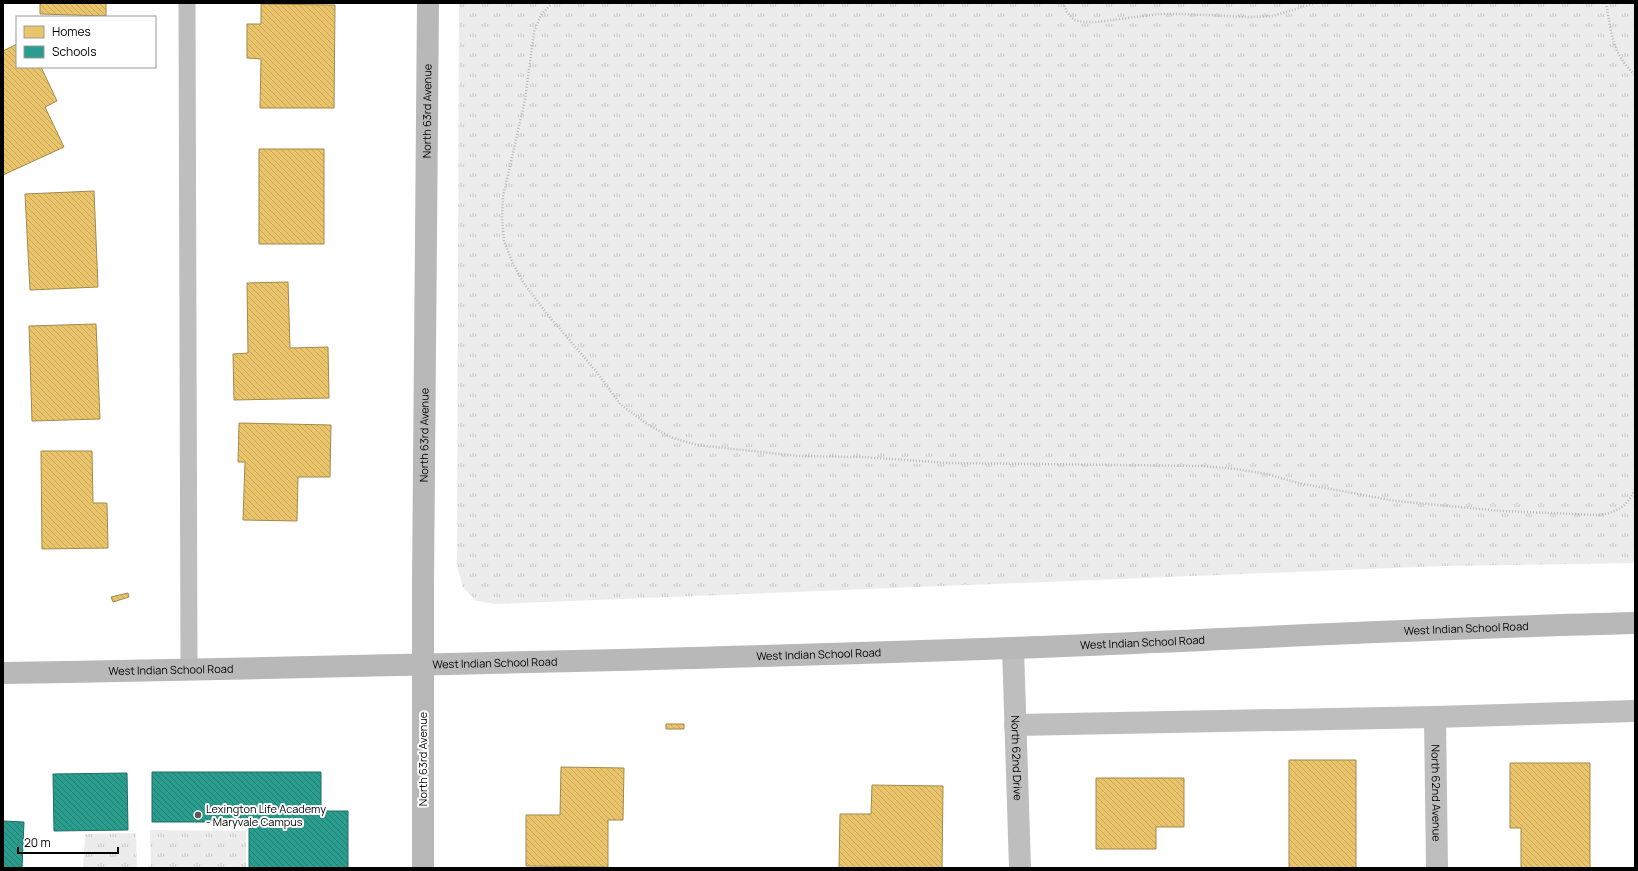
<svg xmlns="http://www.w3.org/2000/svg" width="1638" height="871" font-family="Manrope,sans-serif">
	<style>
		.grass { fill: url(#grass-tufts) }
		.homes { fill: url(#homes-back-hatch); stroke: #a3894a }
		.schools { fill: url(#schools-back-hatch); stroke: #1d6e64 }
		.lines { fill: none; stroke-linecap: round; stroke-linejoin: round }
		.path { stroke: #b9b9b9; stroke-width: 2.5; stroke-dasharray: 1 2; stroke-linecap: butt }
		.lane { stroke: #bebebe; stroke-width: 17 }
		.street { stroke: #bebebe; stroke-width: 22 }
		.secondary { stroke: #b8b8b8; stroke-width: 22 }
		.poi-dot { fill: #595959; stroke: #fff; stroke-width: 1.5 }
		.labels { text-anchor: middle; stroke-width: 4; stroke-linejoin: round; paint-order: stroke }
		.street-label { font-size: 11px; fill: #000; stroke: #fff }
		.poi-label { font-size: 11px; fill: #000; stroke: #fff; text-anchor: start }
	</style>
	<defs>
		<pattern id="grass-tufts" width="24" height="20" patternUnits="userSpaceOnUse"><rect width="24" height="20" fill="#ececec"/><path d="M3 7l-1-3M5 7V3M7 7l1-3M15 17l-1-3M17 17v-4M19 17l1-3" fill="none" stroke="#c9c9c9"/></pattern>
		<pattern id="homes-back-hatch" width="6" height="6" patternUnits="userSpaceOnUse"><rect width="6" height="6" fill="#e9c46a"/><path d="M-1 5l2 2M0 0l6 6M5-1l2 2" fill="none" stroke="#c6a75a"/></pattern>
		<pattern id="schools-back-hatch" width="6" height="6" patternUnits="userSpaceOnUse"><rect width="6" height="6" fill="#2a9d8f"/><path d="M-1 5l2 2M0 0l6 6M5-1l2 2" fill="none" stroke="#227e72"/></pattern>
	</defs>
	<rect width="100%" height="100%" fill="#fff"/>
	<path class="grass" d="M459 3H1635V563L1443 566 497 604 476 601 463 587 457 566Z
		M150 830 246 831V868H151Z
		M136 833 137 868H83L85 834Z"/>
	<path class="homes" d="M40 3H106V16L40 14Z
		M261 4 335 5 334 108H260L261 59 247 58V24H261Z
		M17 44V67H41L57 101 45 107 64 147 3 175V51Z
		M259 149H324V244H259Z
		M94 191 98 287 30 290 25 194Z
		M288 282 290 348 328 347 329 398 234 400 233 354 248 353 247 283Z
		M96 324 100 419 32 421 29 326Z
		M239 423 331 425 330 477H298L297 521 243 520 245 462H238Z
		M41 451H92L93 503H107L108 548 42 549Z
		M128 593 129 597 113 602 111 597Z
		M666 724H684V729H666Z
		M1289 760H1356V868H1289Z
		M1510 763H1590V868H1521V828H1510Z
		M561 767 624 768 623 820H608V867L526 866V815H560Z
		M1096 778H1184V827H1156V849H1096Z
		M872 785 943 786 942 868H839L840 814H871Z"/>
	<path class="schools" d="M152 772H321V811H348V868H249V822H152Z
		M127 773 128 830 54 831 53 774Z
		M3 821 24 822 22 868H3Z"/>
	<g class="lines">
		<path class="path" d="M552 3 541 15 534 32 525 100 503 197 502 218 504 241 513 264 525 285 548 315 596 371 620 404 650 426 673 438 697 445 798 456 862 457 949 463 1201 466 1236 469 1267 474 1298 483 1396 501 1502 511 1598 515C1616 513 1629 506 1635 488
			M1063 3 1067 12 1074 20 1084 22H1097L1159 14H1181L1250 17 1273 16 1315 3
			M1606 3C1612 34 1611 52 1635 75"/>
		<path class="lane" d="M187 3 189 670"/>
		<g class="street">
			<path id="s1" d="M1013 648 1020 868"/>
			<path id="s2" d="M1435 717 1437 868"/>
			<path d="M1015 725 1435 717 1635 711"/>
		</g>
		<g class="secondary">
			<path id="s3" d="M3 673C339 667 676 660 1012 648 1220 640 1427 628 1635 623"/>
			<path id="s4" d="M423 868V583L428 3"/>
		</g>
	</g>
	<circle class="poi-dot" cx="198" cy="815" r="4"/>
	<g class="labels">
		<g class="street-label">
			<text dy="4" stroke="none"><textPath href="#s4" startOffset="757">North 63rd Avenue</textPath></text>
			<text dy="4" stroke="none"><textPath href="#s4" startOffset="433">North 63rd Avenue</textPath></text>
			<text dy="4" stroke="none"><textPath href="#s3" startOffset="1464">West Indian School Road</textPath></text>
			<text dy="4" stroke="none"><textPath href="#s3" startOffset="1140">West Indian School Road</textPath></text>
			<text dy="4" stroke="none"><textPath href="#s3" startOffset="816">West Indian School Road</textPath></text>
			<text dy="4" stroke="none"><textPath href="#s3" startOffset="492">West Indian School Road</textPath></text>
			<text dy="4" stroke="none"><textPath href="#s3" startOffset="168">West Indian School Road</textPath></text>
			<text dy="4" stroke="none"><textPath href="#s1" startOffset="110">North 62nd Drive</textPath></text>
			<text transform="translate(423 759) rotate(-90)" y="4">North 63rd Avenue</text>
			<text dy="4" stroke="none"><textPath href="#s2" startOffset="76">North 62nd Avenue</textPath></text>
		</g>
		<g class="poi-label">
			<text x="206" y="813">Lexington Life Academy<tspan x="206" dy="13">- Maryvale Campus</tspan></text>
		</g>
	</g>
	<rect width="1638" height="871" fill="none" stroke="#000000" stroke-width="8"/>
	<rect x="16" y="16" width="140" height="52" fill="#ffffff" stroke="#999999"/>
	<rect x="24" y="26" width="20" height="12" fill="#e9c46a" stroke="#999999"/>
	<text x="52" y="36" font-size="12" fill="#000000">Homes</text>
	<rect x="24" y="46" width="20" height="12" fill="#2a9d8f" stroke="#999999"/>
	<text x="52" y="56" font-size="12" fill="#000000">Schools</text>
	<path d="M18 847v6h100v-6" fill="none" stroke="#000000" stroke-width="2"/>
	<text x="24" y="847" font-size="12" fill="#000000" stroke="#ffffff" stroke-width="3" paint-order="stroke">20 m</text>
</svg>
